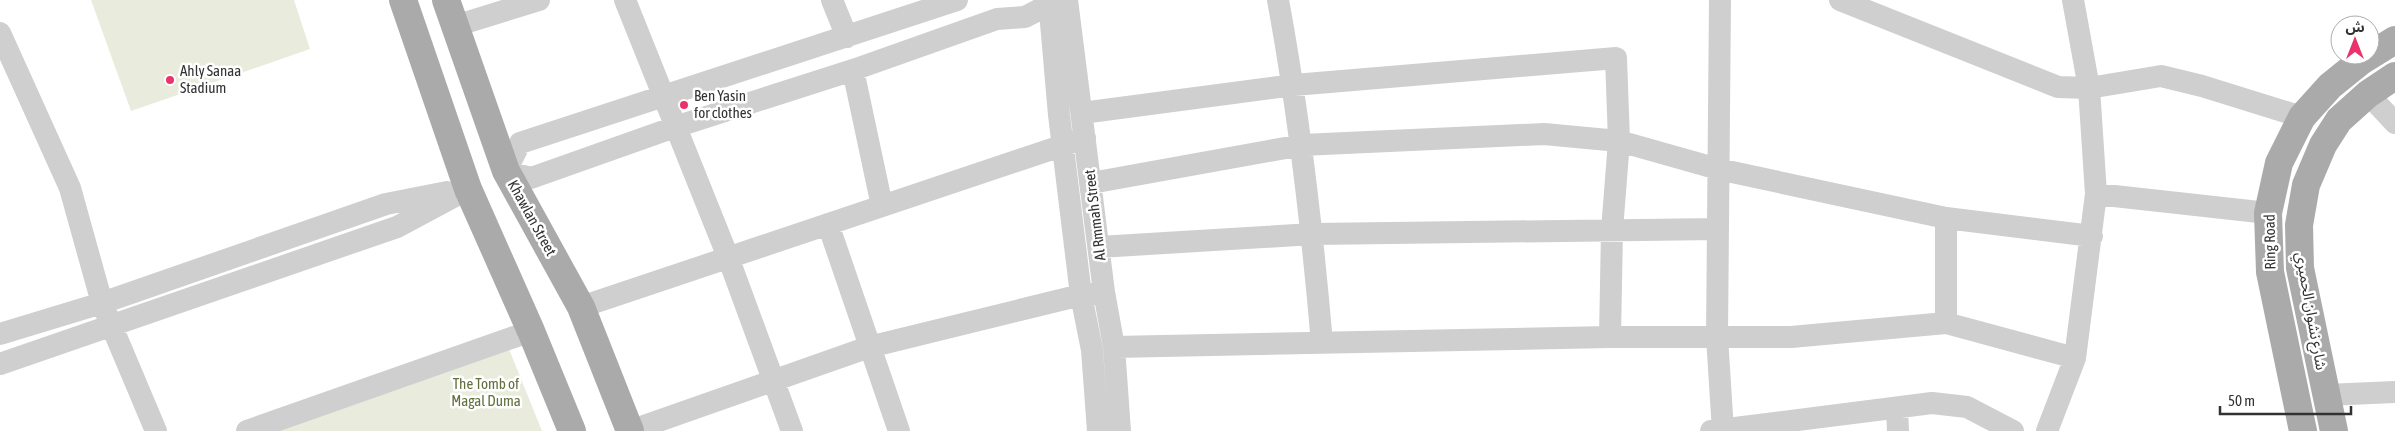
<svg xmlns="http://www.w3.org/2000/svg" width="2395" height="431" font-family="'Asap Condensed','Noto Sans Arabic',sans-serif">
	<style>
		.green { fill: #e9ecdd }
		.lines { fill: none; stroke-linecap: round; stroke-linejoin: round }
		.minor { stroke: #cfcfcf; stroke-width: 22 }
		.major { stroke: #aaa; stroke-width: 28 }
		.poi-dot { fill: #ea336d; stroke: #fff; stroke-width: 2 }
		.labels { text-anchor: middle; stroke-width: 5; stroke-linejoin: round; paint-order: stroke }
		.poi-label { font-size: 15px; fill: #323232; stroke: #fff; text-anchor: start }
		.street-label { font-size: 15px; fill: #323232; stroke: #fff }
		.park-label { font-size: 15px; fill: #61703d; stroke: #fff }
	</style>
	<rect width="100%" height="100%" fill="#fff"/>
	<path class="green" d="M91 0H294L310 49 131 111Z
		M507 344 542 431H261Z"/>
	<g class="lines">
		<path class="minor" d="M625 0 728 257 792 431
			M832 0 847 37
			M957 0 520 143 506 171 531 178 675 127 853 70 997 19 1025 17 1050 4
			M1049 0 1059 115 1081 295 1092 350 1098 431
			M1067 0 1104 292 1114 347 1120 431
			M1278 0C1299 114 1312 227 1322 343
			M1720 0 1717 337 1723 431
			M1840 0 2058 87 2089 88 2161 76 2202 86 2302 117
			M455 26 539 0
			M0 33 70 188 102 303 156 431
			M853 70 882 206
			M2368 94 2395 123
			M1082 113 1294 85 1616 58 1619 141 1612 230 1610 337
			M1091 183 1302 145 1544 134 1619 141 1718 169 1946 218 2092 236
			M2096 194 2268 213
			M1946 218V323
			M828 224 899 431
			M1099 247 1313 234 1718 229
			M581 307 1085 138
			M0 334 102 303 386 204 447 192
			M1114 347 1610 337H1791L1946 323 2075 358
			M0 364 397 227 468 189
			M2326 395 2395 392
			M1897 408 1898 431
			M247 431 531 331
			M630 431 869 347 1081 295 1104 292
			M1711 431 1932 403 1967 407 2013 431
			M2047 431 2075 358 2096 194 2089 88 2073 0"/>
		<path class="major" d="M403 0 468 189 531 331 572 431
			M446 0 506 171 581 307 630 431
			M2303 431 2270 272 2268 213 2279 163 2302 117 2330 86 2361 61 2395 40
			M2334 431 2300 268 2299 225 2306 185 2323 145 2339 120 2368 94 2395 76"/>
	</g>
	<g class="poi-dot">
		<circle cx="170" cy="80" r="5"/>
		<circle cx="684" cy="105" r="5"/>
	</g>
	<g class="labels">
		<g class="poi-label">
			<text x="180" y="76">Ahly Sanaa<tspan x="180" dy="17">Stadium</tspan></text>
			<text x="694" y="101">Ben Yasin<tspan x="694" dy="17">for clothes</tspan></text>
		</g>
		<g class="street-label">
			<text transform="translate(1095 215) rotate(-97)" y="5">Al Rmmah Street</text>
			<text transform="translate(532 218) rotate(61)" y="5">Khawlan Street</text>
			<text transform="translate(2270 242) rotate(-91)" y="5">Ring Road</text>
			<text transform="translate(2311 311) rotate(80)" y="5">شارع نشوان الحميري</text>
		</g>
		<g class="park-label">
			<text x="486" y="389">The Tomb of<tspan x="486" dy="17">Magal Duma</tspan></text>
		</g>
	</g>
	<g transform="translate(2355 40)"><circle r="24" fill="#ffffff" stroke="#adadad"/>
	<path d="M0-4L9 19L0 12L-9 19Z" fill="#ea336d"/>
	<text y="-8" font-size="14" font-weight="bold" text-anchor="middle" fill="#323232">ش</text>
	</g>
	<path d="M2220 406v8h131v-8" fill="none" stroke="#323232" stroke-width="2.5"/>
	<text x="2228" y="406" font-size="15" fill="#323232" stroke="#ffffff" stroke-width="4" paint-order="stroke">50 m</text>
</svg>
